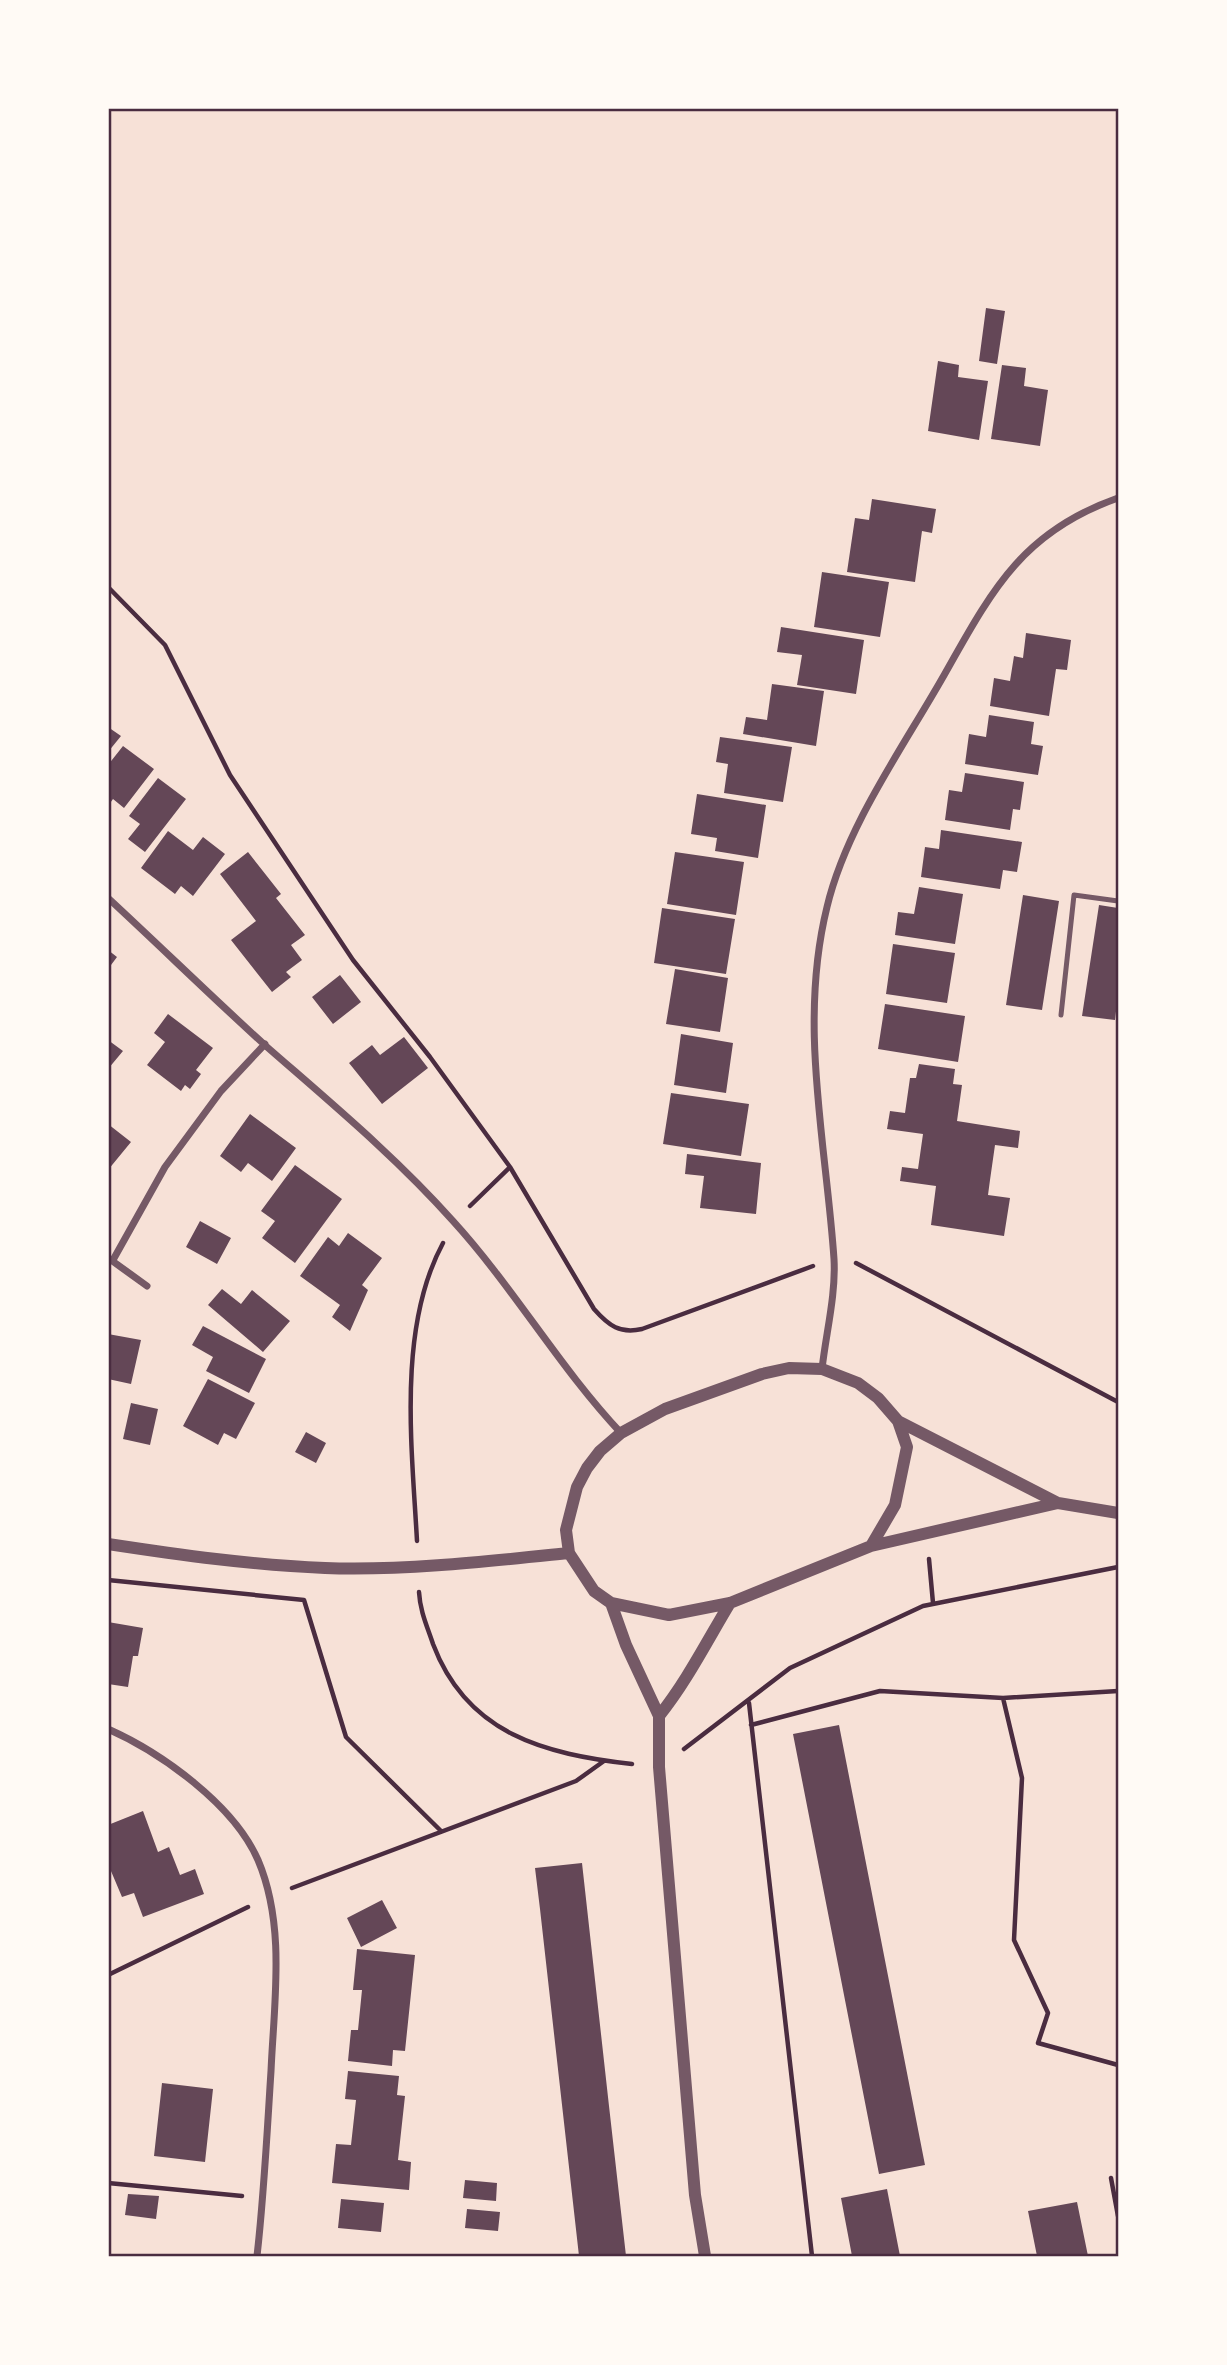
<svg xmlns="http://www.w3.org/2000/svg" width="1227" height="2365" font-family="'Varela Round',sans-serif">
	<style>
		.building { fill: #644757 }
		.lines { fill: none; stroke-linecap: round; stroke-linejoin: round }
		.path { stroke: #4a2c40; stroke-width: 4.5 }
		.service { stroke: #755966; stroke-width: 5 }
		.minor { stroke: #755966; stroke-width: 7 }
		.tertiary { stroke: #755966; stroke-width: 12 }
		.neatline { fill: none; stroke: #4a2c40; stroke-width: 2.5 }
	</style>
	<rect width="100%" height="100%" fill="#f7e1d7"/>
	<path class="building" d="M986 308 1005 311 997 364 979 361Z
		M938 361 959 365 958 377 988 381 979 440 928 431Z
		M1002 365 1026 368 1024 386 1048 390 1040 446 991 439Z
		M872 499 936 509 932 533 922 531 915 582 847 572 855 518 869 520Z
		M822 572 889 582 880 637 814 627Z
		M781 627 864 640 856 694 797 685 802 655 777 652Z
		M1026 633 1071 640 1067 670 1056 669 1049 716 990 706 994 678 1010 681 1014 656 1023 658Z
		M772 684 824 691 816 746 743 734 746 717 767 720Z
		M989 715 1034 722 1031 744 1043 746 1038 775 965 764 969 734 986 737Z
		M108 727 121 736 108 752Z
		M720 737 792 747 783 802 724 793 728 764 716 762Z
		M123 746 154 769 124 808 113 799 108 806V765Z
		M965 773 1024 782 1020 810 1013 809 1010 830 945 820 949 790 962 792Z
		M158 778 186 799 145 852 128 839 140 824 129 816Z
		M697 794 766 805 758 858 715 851 717 838 691 834Z
		M941 830 1022 842 1017 872 1003 870 1000 889 921 877 925 847 939 849Z
		M168 831 193 850 203 837 225 854 193 896 181 886 175 894 141 868Z
		M248 852 281 894 276 898 305 935 291 945 302 960 286 972 291 977 272 992 231 940 256 921 220 874Z
		M675 852 744 862 736 915 667 904Z
		M919 887 963 894 955 944 895 935 898 912 914 914Z
		M1023 895 1059 901 1042 1010 1006 1005Z
		M1099 905 1118 908V994L1115 1020 1082 1016Z
		M662 908 735 919 726 974 654 963Z
		M893 944 955 953 947 1003 886 994Z
		M108 950 117 957 108 969Z
		M675 969 728 978 720 1032 666 1024Z
		M340 975 361 1002 333 1024 312 997Z
		M885 1004 965 1016 958 1062 878 1049Z
		M168 1014 213 1048 196 1070 201 1074 190 1089 185 1085 181 1091 147 1065 165 1042 154 1033Z
		M681 1034 733 1043 726 1093 674 1085Z
		M404 1037 428 1068 382 1104 349 1063 372 1045 380 1055Z
		M108 1040 123 1051 108 1069Z
		M919 1064 955 1069 953 1084 962 1085 957 1121 1020 1131 1018 1148 995 1145 990 1180 988 1195 1010 1198 1004 1236 931 1225 936 1186 900 1181 902 1167 918 1169 923 1134 887 1129 890 1111 905 1113 910 1078H916Z
		M671 1093 749 1104 741 1156 663 1144Z
		M250 1114 296 1148 272 1181 248 1163 241 1172 220 1156Z
		M108 1124 131 1142 108 1170Z
		M687 1154 761 1163 756 1214 700 1208 704 1176 685 1174Z
		M295 1165 342 1199 295 1263 262 1238 275 1221 261 1211Z
		M200 1221 231 1238 217 1264 186 1247Z
		M348 1233 382 1258 362 1285 368 1290 350 1331 332 1317 340 1305 300 1276 328 1237 339 1246Z
		M222 1289 241 1304 252 1290 290 1321 263 1352 208 1305Z
		M203 1326 266 1359 249 1393 206 1371 213 1357 192 1345Z
		M108 1334 141 1340 131 1384 108 1379Z
		M208 1379 255 1403 236 1439 224 1433 218 1445 183 1426Z
		M131 1403 158 1409 150 1445 123 1439Z
		M306 1432 326 1443 316 1463 295 1452Z
		M108 1622 143 1628 138 1656H133L128 1687 108 1684Z
		M839 1725 925 2165 879 2174 793 1734Z
		M143 1811 158 1852 169 1847 180 1875 195 1869 204 1894 143 1917 134 1893 122 1897 108 1864V1825Z
		M582 1863 609 2106 626 2256H579L540 1909 535 1868Z
		M382 1900 397 1928 361 1947 347 1918Z
		M357 1949 415 1955 405 2051 393 2050 392 2066 348 2061 351 2030H358L362 1990H353Z
		M348 2071 399 2076 397 2095 405 2096 398 2160 411 2162 409 2190 332 2183 336 2144 351 2145 356 2100 345 2099Z
		M162 2083 213 2089 205 2162 154 2156Z
		M465 2180 497 2183 496 2201 463 2198Z
		M887 2189 900 2256H852L841 2198Z
		M128 2194 159 2196 156 2219 125 2215Z
		M341 2199 384 2203 381 2232 338 2228Z
		M1077 2202 1088 2256H1037L1028 2211Z
		M467 2209 500 2212 498 2231 465 2228Z"/>
	<g class="lines">
		<path class="path" d="M108 587 165 645 230 775 353 960 430 1057 510 1167 594 1309C609 1326 620 1334 642 1329L813 1266
			M470 1206 510 1167
			M856 1263 1118 1402
			M417 1541C412 1448 397 1328 443 1243
			M929 1559 933 1603
			M108 1580 304 1600 346 1737 441 1831
			M419 1592C420 1611 427 1626 433 1644 467 1734 544 1754 632 1764
			M1003 1698 1022 1778 1014 1940 1048 2013 1038 2043 1118 2065
			M749 1703 812 2256
			M751 1725 880 1691 1003 1698 1118 1691
			M684 1749 790 1668 923 1606 1118 1567
			M292 1888 576 1781 604 1761
			M108 1975 248 1907
			M1111 2178 1118 2216
			M108 2183 242 2196"/>
		<path class="service" d="M1061 1015 1074 895 1118 901"/>
		<path class="minor" d="M108 898C161 947 213 998 267 1047 331 1103 396 1157 453 1221 514 1288 559 1367 621 1433
			M111 1260 147 1286
			M113 1260 165 1167 221 1091 265 1044
			M822 1369C826 1333 836 1295 834 1259 826 1142 798 1024 827 907 846 827 902 749 943 677 991 592 1021 532 1118 498
			M108 1729C162 1753 234 1805 258 1860 286 1926 274 2002 271 2071 267 2133 264 2195 257 2256"/>
		<path class="tertiary" d="M898 1421 1058 1503 1118 1513
			M108 1544C180 1555 252 1565 325 1568 403 1571 491 1561 569 1553
			M871 1546 895 1505 907 1447 898 1421 878 1398 858 1383 822 1369 789 1368 762 1374 665 1409 621 1433 600 1451 587 1468 577 1487 566 1530 569 1553 594 1591 611 1603 669 1615 730 1603 871 1546 1058 1503
			M611 1603 626 1645 659 1716V1767L695 2195 705 2256
			M659 1716C687 1681 707 1641 730 1603"/>
	</g>
	<rect width="1227" height="2365" fill="none" stroke="#fffaf5" stroke-width="220"/>
	<rect x="110" y="110" width="1007" height="2145" class="neatline"/>
</svg>
